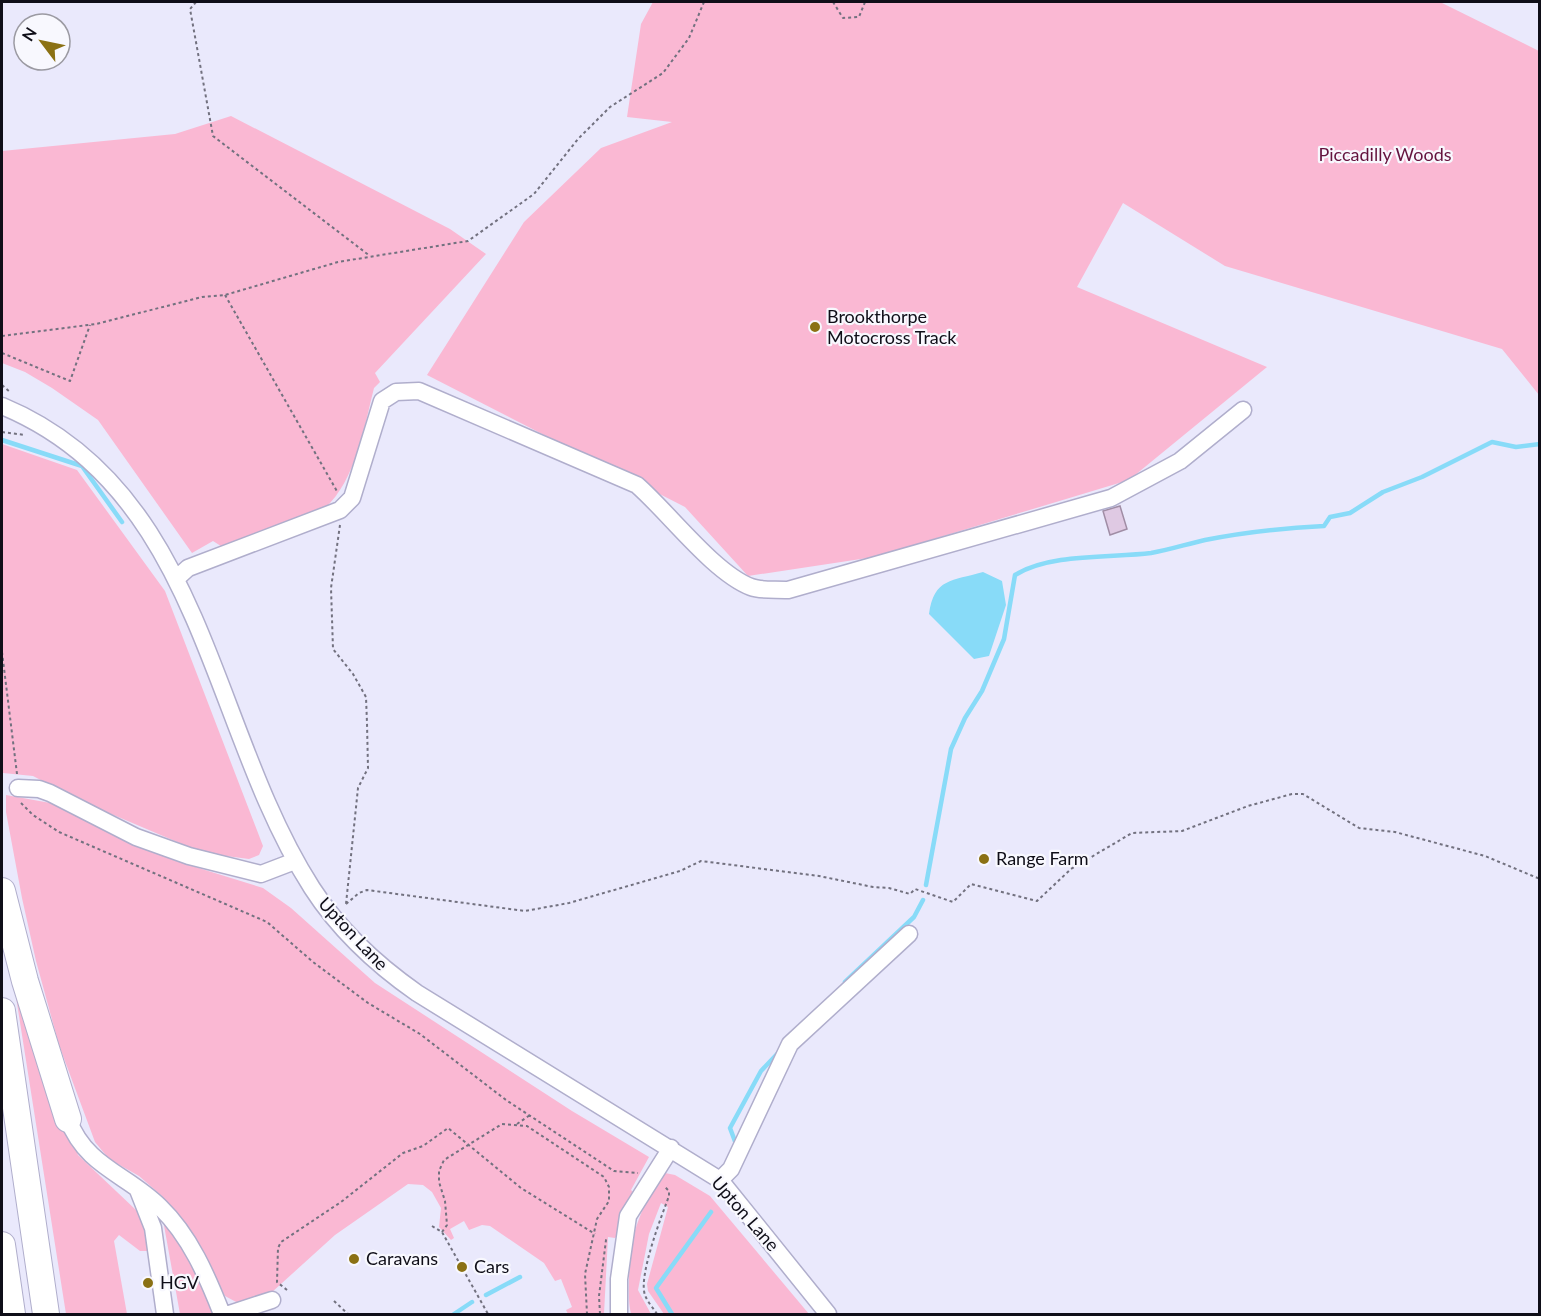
<svg xmlns="http://www.w3.org/2000/svg" width="1541" height="1316" font-family="Lato,sans-serif">
	<style>
		.green { fill: #fab8d3 }
		.water { fill: #88dbf8 }
		.lines { fill: none; stroke-linecap: round; stroke-linejoin: round }
		.stream { stroke: #88dbf8; stroke-width: 4.5 }
		.building { fill: #dfc9e3; stroke: #a08da5; stroke-width: 1.5 }
		.minor-casing { stroke: #b0aecc; stroke-width: 19 }
		.highway-casing { stroke: #b0aecc; stroke-width: 28 }
		.path { stroke: #72717f; stroke-width: 2; stroke-dasharray: 3 3; stroke-linecap: butt }
		.minor { stroke: #fff; stroke-width: 16 }
		.highway { stroke: #fff; stroke-width: 26 }
		.poi-dot { fill: #8b7114; stroke: #f8f8fe; stroke-width: 2 }
		.labels { text-anchor: middle; stroke-width: 4.5; stroke-linejoin: round; paint-order: stroke }
		.park-label { font-size: 18px; fill: #64133e; stroke: #f8f8fe }
		.poi-label { font-size: 18px; fill: #0f0e18; stroke: #f8f8fe; text-anchor: start }
		.street-label { font-size: 18px; fill: #0f0e18; stroke: #f8f8fe }
	</style>
	<rect width="100%" height="100%" fill="#eae9fc"/>
	<path class="green" d="M653 2H1440L1539 51V395L1502 349 1225 266 1123 203 1077 287 1267 367 1129 480 874 557 748 576 685 507 427 375 524 222 601 148 672 122 627 117 641 24Z
		M231 116 450 229 486 254 375 373 380 382 374 388C364 427 356 480 325 508L224 548 213 541 192 553 98 420 52 388 25 372 2 363V151L175 134Z
		M2 444 77 470 165 591 263 846 259 855 249 859 203 853 83 802 33 776 3 773Z
		M6 795 56 804 136 845 176 861 263 888 291 908 375 983 572 1111 649 1157 631 1190 634 1193 618 1234 615 1238 608 1237 604 1314H568L566 1310 572 1307 561 1279 555 1281 544 1263 490 1226 482 1225 469 1230 464 1221 450 1229 454 1238 451 1240 439 1227 441 1208 432 1192 423 1185 408 1184 335 1235 271 1293 238 1303 225 1296 185 1226 162 1196 139 1176 109 1159 95 1142 59 1045 36 961 22 898 6 812Z
		M13 978 78 1155 136 1210 144 1223 150 1247 147 1251H140L119 1235 114 1241 127 1314H66Z
		M665 1173 675 1175 710 1196 809 1314H664L648 1291 647 1284 668 1207 661 1203 649 1234 638 1290 651 1314H631C628 1302 629 1289 629 1277 631 1231 639 1210 665 1173Z
		M163 1220 180 1242 216 1314H180Z"/>
	<path class="water" d="M983 572 1002 581 1006 605 989 656 974 659 929 614C934 578 952 581 983 572Z"/>
	<g class="lines">
		<path class="stream" d="M2 440 82 466 122 522
			M926 885 951 749 965 718 982 691 1004 639 1015 575C1050 553 1112 558 1151 553 1169 550 1187 544 1205 540 1245 532 1284 528 1324 526L1330 517 1350 513 1383 492 1422 477 1492 442 1516 447 1540 444
			M845 982 914 917 923 900
			M736 1144 730 1128 761 1071 779 1052
			M486 1295 520 1277
			M454 1314 472 1302
			M672 1314 656 1288 711 1212"/>
	</g>
	<path class="building" d="M1120 506 1127 529 1110 535 1103 511Z"/>
	<g class="lines">
		<g class="minor-casing">
			<path id="minor" d="M2 406C204 490 208 726 312 888 339 930 377 965 417 993L720 1180 828 1314
				M177 578 188 568 340 510 352 498 382 401 396 392 419 391 637 485C669 513 714 573 751 587 761 591 776 589 788 590L1111 498 1180 461 1243 410
				M18 788 39 789 50 793 136 837 189 856 261 874 295 861
				M68 1119C86 1167 127 1174 160 1207 190 1236 207 1276 222 1314
				M720 1180 731 1169 790 1044 909 934
				M138 1190 153 1228 165 1314
				M229 1314 272 1300
				M619 1314V1279L628 1216 671 1148"/>
		</g>
		<g class="highway-casing">
			<path id="highway" d="M2 891 25 981 68 1119
				M2 1011 46 1314
				M2 1245 12 1314"/>
		</g>
		<path class="path" d="M196 2 190 9 213 136 370 256
			M833 2 843 18 859 17 865 2
			M225 295 338 493
			M2 336 96 324 202 297 225 295 338 262 468 241 534 194 578 139 610 107 663 73 689 38 704 2
			M2 353 70 381 90 325
			M2 385 10 392
			M2 432 25 435
			M340 525 331 588 333 649 353 674 366 697 367 723 368 768 358 788 346 904
			M2 652 17 774
			M21 803 33 815 59 832 267 922 313 962 368 1003 420 1034 506 1100 614 1171 638 1173
			M346 904 359 893 367 890 525 911 569 903 680 871 701 861 819 876 873 887 889 888 910 894 915 889 953 902 971 884 1037 901 1071 869 1132 833 1182 831 1248 806 1292 794H1303L1359 828 1395 832 1485 856 1540 879
			M517 1124 530 1115
			M432 1226 442 1232 488 1314
			M442 1232 447 1225 445 1201 439 1182V1171L444 1160 502 1124 527 1126 604 1177 609 1187V1201L597 1219 585 1274 587 1314
			M287 1290 277 1282 278 1248 281 1242 341 1202 403 1153 423 1146 448 1128 521 1188 595 1234
			M334 1301 348 1314
			M600 1314 599 1296 606 1240H609
			M657 1314C653 1308 647 1301 645 1295 638 1276 662 1215 669 1196V1191L664 1186"/>
		<use href="#minor" class="minor"/>
		<use href="#highway" class="highway"/>
	</g>
	<g class="poi-dot">
		<circle cx="815" cy="327" r="6"/>
		<circle cx="984" cy="859" r="6"/>
		<circle cx="354" cy="1259" r="6"/>
		<circle cx="462" cy="1267" r="6"/>
		<circle cx="148" cy="1283" r="6"/>
	</g>
	<g class="labels">
		<g class="park-label">
			<text x="1385" y="161">Piccadilly Woods</text>
		</g>
		<g class="poi-label">
			<text x="827" y="323">Brookthorpe<tspan x="827" dy="21">Motocross Track</tspan></text>
			<text x="996" y="865">Range Farm</text>
			<text x="366" y="1265">Caravans</text>
			<text x="474" y="1273">Cars</text>
			<text x="160" y="1289">HGV</text>
		</g>
		<g class="street-label">
			<text transform="translate(353 934) rotate(47)" y="6">Upton Lane</text>
			<text transform="translate(745 1214) rotate(49)" y="6">Upton Lane</text>
		</g>
	</g>
	<rect width="1541" height="1316" fill="none" stroke="#0f0e18" stroke-width="6"/>
	<g transform="translate(42 42) rotate(302)"><circle r="28" fill="#f8f8fe" stroke="#9b9aa2" stroke-width="1.5"/>
	<path d="M0-4.5L10 22L0 15L-10 22Z" fill="#8b7114"/>
	<text y="-9" font-size="16" font-weight="bold" text-anchor="middle" fill="#0f0e18">N</text>
	</g>
</svg>
